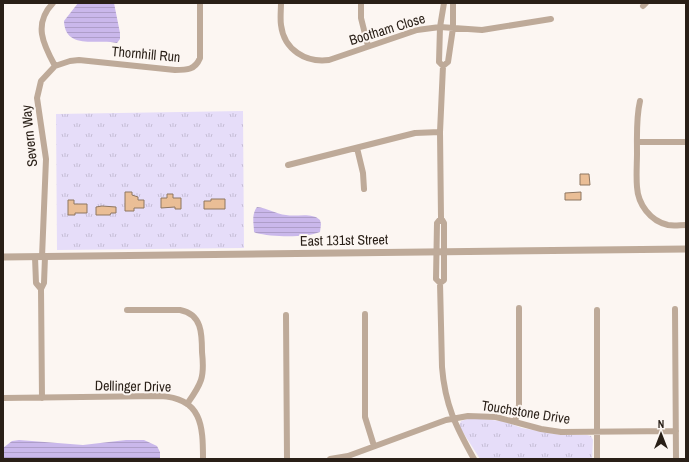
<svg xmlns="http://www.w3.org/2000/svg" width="689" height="462" font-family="'Archivo Narrow',sans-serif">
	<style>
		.grass { fill: url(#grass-tufts) }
		.water { fill: url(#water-rules) }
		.building { fill: #eabe96; stroke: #8e7661 }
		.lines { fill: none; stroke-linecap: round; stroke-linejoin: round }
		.minor { stroke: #beaa99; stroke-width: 6 }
		.tertiary { stroke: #beaa99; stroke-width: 7 }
		.labels { text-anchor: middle; stroke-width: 4; stroke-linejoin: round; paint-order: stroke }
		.street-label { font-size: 14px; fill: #291f17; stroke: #fcf6f2 }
	</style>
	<defs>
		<pattern id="grass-tufts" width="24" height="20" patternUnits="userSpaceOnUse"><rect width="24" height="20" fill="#e6ddf9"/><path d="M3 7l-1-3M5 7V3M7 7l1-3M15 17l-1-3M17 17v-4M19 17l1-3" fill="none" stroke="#c5bdd5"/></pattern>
		<pattern id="water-rules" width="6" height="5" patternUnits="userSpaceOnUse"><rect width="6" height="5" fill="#cab8eb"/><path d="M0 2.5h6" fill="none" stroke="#ae9ec9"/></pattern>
	</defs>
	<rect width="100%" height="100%" fill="#fcf6f2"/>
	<path class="grass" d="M243 111 244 248 57 250 56 114Z
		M471 418 502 421 522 428 561 435H587L591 436 593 440 592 459H480L459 426 461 421Z"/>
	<path class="water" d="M78 3H114L120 33V39L117 43C99 38 65 51 64 21Z
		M257 207C267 208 276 214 286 215 297 217 312 212 320 220L321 224 320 232C305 238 272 237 256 233L254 232C254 224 251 215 257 207Z
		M19 440 83 445 126 440H144L157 446 160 452V459H3V448L12 441Z"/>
	<path class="building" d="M580 174H589L590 185H580Z
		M125 192H132V195L138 197V200H144V208H134V211H125Z
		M581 192V200H565V193Z
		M167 194H173V198H181V209H175V207L161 208V198H167Z
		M211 199H225V209H204V201H211Z
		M68 200H74V204H87V213H75V215H68Z
		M102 206 116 207V213H111L110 215H96V207Z"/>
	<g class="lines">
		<path class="minor" d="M53 3C33 24 43 44 55 66
			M281 3C281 10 280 18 281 25 284 50 306 63 329 60L417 30 440 27 482 30 551 19
			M361 3V18L368 46
			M453 3V28L448 62 443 66 440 132 441 218 444 223V280L440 283 442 367C445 405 456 427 474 459
			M643 6 646 3
			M443 66 439 62 440 27 444 3
			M640 101C636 118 637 135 637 153 637 164 636 175 637 187 638 204 650 221 668 225 674 226 680 225 686 225
			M637 142H686
			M357 148 363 173 364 189
			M288 165 415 133 440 132
			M35 257 36 283 41 289
			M42 257 46 159 37 98 41 81 55 66 70 61 79 60 175 70C187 70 195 70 200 58V3
			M440 283 436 279 437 223 441 218
			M675 309 676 459
			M127 310H180C202 314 202 334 202 352 203 361 204 371 201 380 198 389 192 397 187 404
			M365 314V417L374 446
			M286 315 287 459
			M3 398 160 396C202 398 203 426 203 459
			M42 398 41 289 44 283 45 257
			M515 422 519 405V308
			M330 459 348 456 446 420 468 416 496 417 541 429 561 432 676 431
			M597 459V310"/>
		<path class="tertiary" d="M3 257 686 249"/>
	</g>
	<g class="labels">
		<g class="street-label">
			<text transform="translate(387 29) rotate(-17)" y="5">Bootham Close</text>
			<text transform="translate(146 54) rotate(5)" y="5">Thornhill Run</text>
			<text transform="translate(29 136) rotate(-96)" y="5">Severn Way</text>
			<text transform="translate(344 240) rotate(-1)" y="5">East 131st Street</text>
			<text transform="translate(133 386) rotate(1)" y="5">Dellinger Drive</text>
			<text transform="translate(526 412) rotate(9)" y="5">Touchstone Drive</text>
		</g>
	</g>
	<rect width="689" height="462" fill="none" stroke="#291f17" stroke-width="8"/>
	<g transform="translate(661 434)" stroke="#fcf6f2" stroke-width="3" paint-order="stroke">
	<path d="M0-3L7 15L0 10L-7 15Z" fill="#291f17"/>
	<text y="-6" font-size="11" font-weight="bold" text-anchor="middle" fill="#291f17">N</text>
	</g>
</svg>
